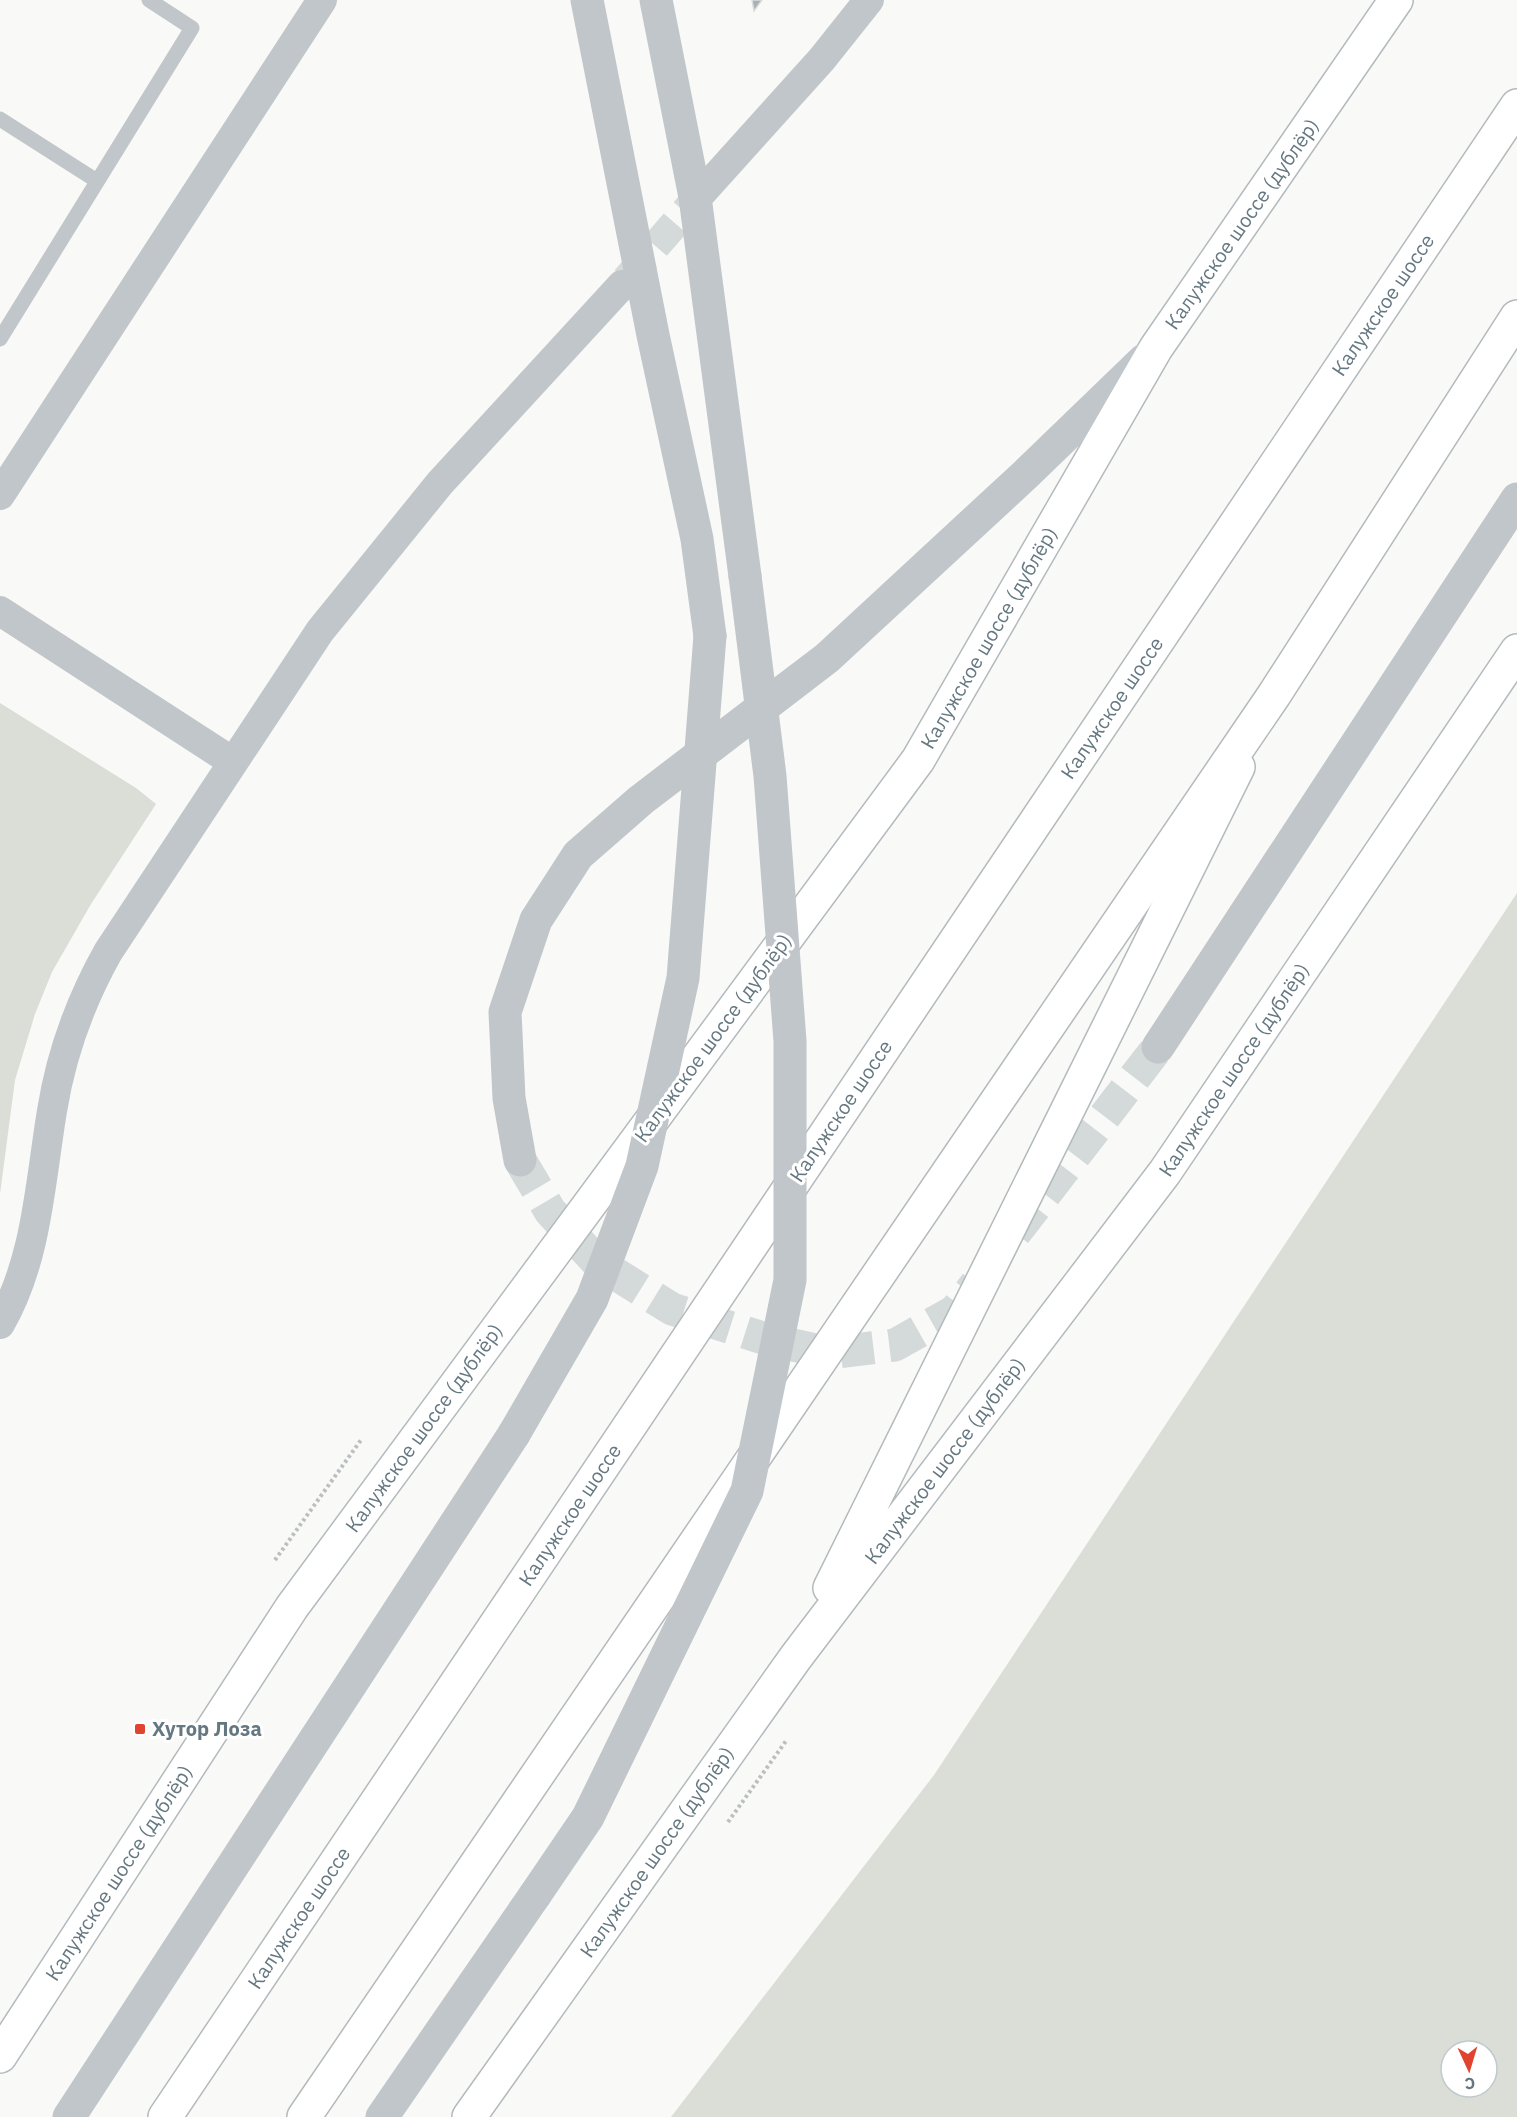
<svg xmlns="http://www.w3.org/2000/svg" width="1517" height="2117" font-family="'IBM Plex Sans',sans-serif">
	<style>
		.green { fill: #daded6; fill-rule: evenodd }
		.building { fill: #a7b2b6; stroke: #dbdbd9; stroke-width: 1.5 }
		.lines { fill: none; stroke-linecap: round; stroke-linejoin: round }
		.minor-tunnel { stroke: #d4d9da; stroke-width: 30; stroke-dasharray: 30 15; stroke-linecap: butt }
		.tertiary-tunnel { stroke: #d4d9da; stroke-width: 33; stroke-dasharray: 33 16; stroke-linecap: butt }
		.secondary-casing { stroke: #b3babd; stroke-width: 36 }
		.trunk-casing { stroke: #b4b9bc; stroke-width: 36 }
		.path { stroke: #bbbfc1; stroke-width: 4; stroke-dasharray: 3 3; stroke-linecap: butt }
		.service { stroke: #c0c6c9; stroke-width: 15 }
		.minor { stroke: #c0c6c9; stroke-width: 30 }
		.tertiary { stroke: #c0c6c9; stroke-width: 33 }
		.secondary { stroke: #fff; stroke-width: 33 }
		.trunk { stroke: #fff; stroke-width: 33 }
		.tertiary-bridge { stroke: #c0c6c9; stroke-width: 33 }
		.poi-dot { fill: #e04430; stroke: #fff; stroke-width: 2 }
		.labels { text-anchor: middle; stroke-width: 6; stroke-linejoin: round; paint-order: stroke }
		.street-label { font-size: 20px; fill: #657881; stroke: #fff }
		.poi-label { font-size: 20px; font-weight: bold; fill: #657881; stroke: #fff; text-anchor: start }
	</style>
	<rect width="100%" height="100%" fill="#f9f9f7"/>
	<path class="green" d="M0 703 136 788 156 804 91 904 52 972 35 1014 15 1080 0 1194Z
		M1517 893V2117H671L934 1775ZM1451 2051H1487V2087H1451Z"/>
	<path class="building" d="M752 0H762L754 11Z"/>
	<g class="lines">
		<path class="minor-tunnel" d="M626 280 704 190"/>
		<path class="tertiary-tunnel" d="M520 1160 550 1211 598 1263 672 1309 766 1339 829 1353 895 1345 955 1311 976 1284
			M1015 1233 1158 1047"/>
		<g class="secondary-casing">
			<path id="secondary" d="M830 1588 1238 767
				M0 2056 292 1607 918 760 1156 348 1396 0
				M469 2117 796 1657 1165 1172 1517 651"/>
		</g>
		<g class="trunk-casing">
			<path id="trunk" d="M165 2117 1517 106
				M304 2117 1274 695 1517 317"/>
		</g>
		<path class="path" d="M275 1560 361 1440
			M728 1822 786 1741"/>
		<path class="service" d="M0 119 97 181
			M0 339 192 28 149 0"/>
		<path class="minor" d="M704 190 822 59 869 0
			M0 495 322 0
			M0 611 233 762
			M0 1324C37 1260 40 1183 52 1111 61 1054 80 1002 108 952L320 631 440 483 622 285"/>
		<path class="tertiary" d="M587 0 653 335 697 539 710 636
			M656 0 695 197 745 576
			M1158 1047 1517 499
			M520 1160 509 1098 505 1012 536 920 578 855 641 800 827 658 1026 474 1144 360
			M69 2117 514 1434
			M382 2117 535 1895"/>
		<use href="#secondary" class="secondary"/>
		<use href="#trunk" class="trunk"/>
		<path class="tertiary-bridge" d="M514 1434 592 1299 642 1166 683 978 710 636
			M535 1895 588 1817 747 1491 790 1280V1041L770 776 745 576"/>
	</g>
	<rect class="poi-dot" x="134" y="1723" width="12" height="12" rx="3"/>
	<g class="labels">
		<g class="street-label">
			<text transform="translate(1242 224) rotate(-55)" y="7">Калужское шоссе (дублёр)</text>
			<text transform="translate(1383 305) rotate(-56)" y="7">Калужское шоссе</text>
			<text transform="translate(989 638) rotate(-60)" y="7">Калужское шоссе (дублёр)</text>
			<text transform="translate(1112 708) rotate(-56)" y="7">Калужское шоссе</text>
			<text transform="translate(713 1038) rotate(-54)" y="7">Калужское шоссе (дублёр)</text>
			<text transform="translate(1234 1070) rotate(-56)" y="7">Калужское шоссе (дублёр)</text>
			<text transform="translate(841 1111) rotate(-56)" y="7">Калужское шоссе</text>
			<text transform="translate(424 1428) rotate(-54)" y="7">Калужское шоссе (дублёр)</text>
			<text transform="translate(945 1461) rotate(-53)" y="7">Калужское шоссе (дублёр)</text>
			<text transform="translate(570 1515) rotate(-56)" y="7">Калужское шоссе</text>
			<text transform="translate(657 1852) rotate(-55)" y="7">Калужское шоссе (дублёр)</text>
			<text transform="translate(119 1873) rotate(-57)" y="7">Калужское шоссе (дублёр)</text>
			<text transform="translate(299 1918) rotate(-56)" y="7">Калужское шоссе</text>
		</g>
		<g class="poi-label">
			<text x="152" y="1736">Хутор Лоза</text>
		</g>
	</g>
	<g transform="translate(1469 2069) rotate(176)"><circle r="28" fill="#ffffff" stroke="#c1c9cd" stroke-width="1.5"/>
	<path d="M0-4.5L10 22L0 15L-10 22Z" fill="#e04430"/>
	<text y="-9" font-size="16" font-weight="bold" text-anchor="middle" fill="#657881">С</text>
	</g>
</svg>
